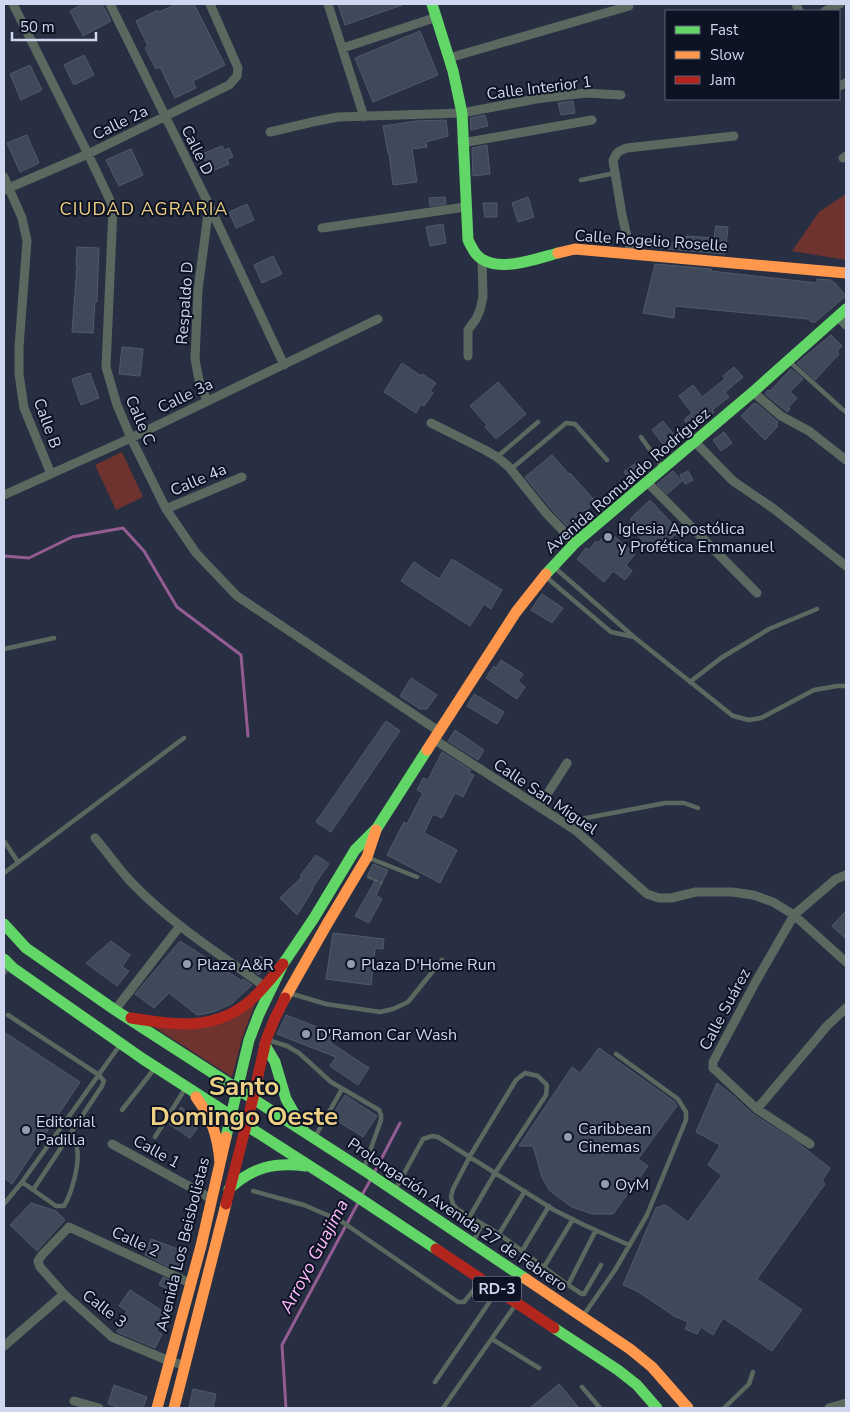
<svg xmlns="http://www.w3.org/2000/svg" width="850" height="1412" font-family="'Nunito Sans',sans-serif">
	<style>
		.green { fill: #6f332f }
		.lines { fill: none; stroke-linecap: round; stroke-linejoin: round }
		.stream { stroke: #935c93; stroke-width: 3 }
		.building { fill: #404959; stroke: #505a69 }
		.path { stroke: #586463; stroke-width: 2; stroke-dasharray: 4 2.5; stroke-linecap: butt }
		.lane { stroke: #5a6960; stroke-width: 4.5 }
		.street { stroke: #5a6960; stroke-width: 9 }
		.fast { stroke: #63d668; stroke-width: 11 }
		.slow { stroke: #ff974d; stroke-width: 11 }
		.jam { stroke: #b3261e; stroke-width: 11 }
		.poi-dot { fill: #949cb2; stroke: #0d1323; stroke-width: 2 }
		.labels { text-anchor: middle; stroke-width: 4; stroke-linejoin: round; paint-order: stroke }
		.shield { fill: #0d1323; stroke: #949cb2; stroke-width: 1 }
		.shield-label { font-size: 15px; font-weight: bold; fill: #ced7ef }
		.street-label { font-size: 16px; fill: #ced7ef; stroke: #0d1323 }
		.poi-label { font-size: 16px; fill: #ced7ef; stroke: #0d1323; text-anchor: start }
		.neighbourhood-label { font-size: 18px; letter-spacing: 1px; fill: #eed085; stroke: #0d1323 }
		.water-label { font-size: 18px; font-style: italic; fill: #ffbafc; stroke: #0d1323 }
		.town-label { font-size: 26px; font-weight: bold; fill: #eed085; stroke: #0d1323 }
	</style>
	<rect width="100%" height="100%" fill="#282f42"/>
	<path class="green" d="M846 194V260L792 251 819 212Z
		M122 452 143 497 116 510 95 465Z
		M256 1001 242 1038 232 1077 151 1025 171 1028Z"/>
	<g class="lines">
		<path class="stream" d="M4 556 29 558 72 537 123 528 144 551 177 607 241 655 248 736
			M374 1173 400 1123
			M362 1195 371 1179
			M286 1408 282 1345 358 1203"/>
	</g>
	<path class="building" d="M83 4H102L111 21 83 36 70 11Z
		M177 4H194L225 65 193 81 196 88 175 98 160 67 156 69 145 48 148 46 136 21 158 10 159 12Z
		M338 4H402V5L345 25Z
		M420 31 438 75 373 102 355 58Z
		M84 55 94 75 74 85 64 65Z
		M30 65 42 90 21 100 10 74Z
		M573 101 575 113 561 115 558 103Z
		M485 115 488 126 471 130 470 118Z
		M446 120 448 136 426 142 427 147 412 149 417 182 393 185 389 153H388L383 126 417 121Z
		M27 135 39 163 20 172 7 143Z
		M487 145 490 174 473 176 472 148Z
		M222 146 224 150 229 148 233 157 227 159 229 164 210 172 202 154Z
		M131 149 143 175 119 186 106 160Z
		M445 197 446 204 430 206 429 198Z
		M528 197 534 217 518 222 512 203Z
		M483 203H497V217H485Z
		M247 204 254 220 236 228 229 212Z
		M443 224 446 243 430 246 426 227Z
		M716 226 728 227 725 254 648 247 649 241 685 244 686 236 714 238Z
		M77 247 99 248 97 302H95L93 333 72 332 77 266H76Z
		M273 256 282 274 262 283 254 265Z
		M655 264 711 269V271L817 283V279L831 280 836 284 846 296 815 322H811L808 319 675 306 674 318 643 313Z
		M831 335 842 346 837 351 839 354 815 380 797 363Z
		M122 347 143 349 140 376 119 374Z
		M402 363 421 376 422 374 436 383 430 391 433 393 424 406 421 404 416 413 384 392Z
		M734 367 743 377 725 392 729 397 712 410 714 412 692 430 684 420 692 413 679 396 693 385 702 397 725 379 723 376Z
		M791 369 803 379 790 392 797 398 788 408 790 409 787 412 765 394 768 390 770 391Z
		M90 373 99 398 81 405 72 379Z
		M498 382 526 414 496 439 485 427 487 425 470 406Z
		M754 403 755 404 756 403 778 422 776 424 778 426 765 440 741 416Z
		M663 421 678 440 667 449 652 430Z
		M724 432 732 443 721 451 713 440Z
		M552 455 569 474 570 473 596 502 585 511 584 510 567 526 551 509 525 477Z
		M638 461 644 468 630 480 624 472Z
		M673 471 682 481 667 494 657 484Z
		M688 471 693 480 685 484 680 475Z
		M650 500 679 531 655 554 632 529 631 518Z
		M608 531 635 554 626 565 632 571 625 580 613 571 604 582 577 559 586 548 589 550 596 541 598 543Z
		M452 559 502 590 491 609 484 604 470 626 401 581 414 562 439 579Z
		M542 594 563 608 552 623 531 610Z
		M501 660 523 674 518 681 525 687 517 699 486 678 494 666 496 668Z
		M411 678 437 695 427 709H420L400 696Z
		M474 694 504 712 497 724 467 706Z
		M386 721 400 731 331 832 316 822Z
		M455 730 484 750 478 760 448 741Z
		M442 752 471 770 469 773 474 775 463 797 455 793 442 818 433 814 424 833 457 850 440 883 387 855 404 822 407 824 423 793 417 790 423 778 428 780Z
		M316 855 329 864 312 888 313 889 297 915 280 898 302 877 300 876Z
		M373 864 388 870 376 895 382 899 369 923 355 916 375 881 367 877Z
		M846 911V939L832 926Z
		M333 933 384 939 383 949 375 948 371 985 326 979Z
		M111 941 130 955 122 967 129 971 117 986 86 963Z
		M180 941 242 981 243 979 252 985 231 1004 216 1011 204 1014 197 1015 169 993 154 1008 135 994Z
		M260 956 268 961 259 975 250 968 253 963 255 964Z
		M286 1015 335 1034 331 1043 369 1068 358 1085 330 1066 336 1057 277 1034Z
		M4 1032 80 1082 12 1184 4 1178Z
		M599 1048 675 1102 677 1106 638 1159 648 1166 613 1214H592L572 1207 558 1197 549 1190 542 1177 533 1146H519L572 1067 580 1073Z
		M717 1083 730 1093 753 1114 798 1143 830 1168 822 1181 825 1184 757 1279 802 1310 772 1351 723 1318 713 1335 701 1327 697 1334 685 1329 688 1322 674 1316 637 1291 623 1285 656 1208 664 1205 667 1206 688 1222 722 1175 708 1165 720 1145 696 1132Z
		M345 1095 377 1116 363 1137 331 1117Z
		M181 1107 194 1117 197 1129 190 1138 169 1124Z
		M31 1203 56 1211 65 1220 37 1251 10 1225Z
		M151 1239 186 1252 178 1271 145 1255Z
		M163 1277 174 1282 170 1290 159 1285Z
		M130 1290 164 1312 160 1318 162 1320 156 1331 162 1334 155 1348 117 1332 127 1311 119 1306Z
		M559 1384 579 1408H530Z
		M114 1385 147 1397 143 1408H121L108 1404Z
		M193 1389 216 1394 213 1408H189Z"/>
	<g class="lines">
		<path class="path" d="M368 877 382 883"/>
		<path class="lane" d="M581 180 615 173
			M790 362 842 409 846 412
			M641 437 662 467
			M497 457 538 422
			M510 470 566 423 575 424 607 460
			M554 567 634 637 733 716 749 720 761 718 814 690 837 686H846
			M546 577 611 632 634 637
			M4 649 54 638
			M690 682 721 658 769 629 817 609
			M565 822 665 803H684L698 808
			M4 841 18 862
			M369 858 417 877
			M4 873 184 738
			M4 973 9 966
			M289 993 326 1004 380 1012 393 1009 408 1002 442 960
			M8 1015 99 1075 104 1081 102 1086 33 1190
			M268 1040 287 1046 299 1053 331 1082 379 1110 381 1115V1120L364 1168
			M122 1110 155 1068
			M68 1136C72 1139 76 1142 77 1148 80 1163 72 1193 64 1206H56L22 1182 120 1045
			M155 1137 185 1089
			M315 1137 342 1089
			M395 1190 423 1139 432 1136 438 1137 554 1210 584 1225 629 1245
			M253 1191 304 1205 341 1221 458 1302H464L481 1281
			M4 1204 22 1182
			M470 1216 495 1173 546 1095 547 1085 538 1076 525 1073 516 1080 470 1156 453 1189 451 1197 453 1204 457 1209 499 1234 525 1191
			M499 1234 568 1285 596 1230
			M474 1240 482 1224
			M522 1251 549 1206
			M544 1267 573 1219
			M568 1285 582 1294H584L601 1265
			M583 1316 615 1270 647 1215 686 1120V1112L678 1099 616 1054
			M492 1339 539 1368
			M435 1382 497 1291
			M582 1387 600 1408
			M443 1408 516 1304
			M724 1408 749 1384 753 1372"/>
		<path class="street" d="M13 4 88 154 109 198 113 209 106 367 117 405 131 438 166 509 196 553 237 596 440 732
			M110 4 209 205 284 365
			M328 4 364 117
			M796 4 799 11
			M825 11 840 4
			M343 48 437 17
			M449 58 629 6
			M839 86 846 83
			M270 132 317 121 338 117 462 113 536 99 585 93 621 95
			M462 143 592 120
			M843 158 846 156
			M4 177 22 218 27 241 19 347V374L24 408 51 474
			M4 190 88 154 229 85 237 76 238 68 210 4
			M322 228 465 207
			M631 254 622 215 613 161C616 153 618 151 627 148L734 136
			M838 317 846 325
			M468 356V330L476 319 480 310 483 297 482 260
			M753 392 781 416 809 431 846 460
			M207 401 199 380 195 359 198 290 209 206
			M431 423 485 450 497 457 509 467 546 513 575 543
			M695 442 733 481 774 509 846 566
			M647 482 757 593
			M4 495 131 438 378 319
			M166 509 242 477
			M435 740 575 830 647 894 659 898H671L696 892H732L753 895 773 902 794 915 846 962
			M539 807 567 763
			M95 838C108 853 120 871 134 885 172 924 219 954 264 986
			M115 1010 180 926
			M757 1109 827 1026 846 1008
			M112 1144 212 1199
			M810 1144 757 1109 713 1068V1062L755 983 794 915 836 879 846 875
			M4 1346 64 1294
			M184 1365 169 1361 112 1337 64 1294 40 1267 38 1261 42 1255 69 1227 190 1283
			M74 1401 99 1408
			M829 1408 846 1403"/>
		<path class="fast" d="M432 4 453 71 462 113 468 240C470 244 473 250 476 254 494 275 535 259 558 253
			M546 574 575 543 753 392 846 309
			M4 924 26 948 115 1010 368 1173 526 1279
			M4 959 13 968 143 1059 350 1192 436 1249
			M265 1045 275 1062 286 1099 303 1129
			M226 1137 249 1040 259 1014 283 964 314 918 355 850 377 828 427 750
			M229 1189C253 1167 274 1162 306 1166
			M554 1328 618 1370 637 1385 657 1408"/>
		<path class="slow" d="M558 253 575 249 846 273
			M427 750 516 612 546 574
			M285 998 327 924 367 857 376 830
			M196 1097C212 1119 218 1136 220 1163
			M526 1279 630 1349 652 1367 688 1408
			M157 1408 201 1246 226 1137
			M174 1408 226 1204"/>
		<path class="jam" d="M131 1018C175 1025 216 1032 252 999 264 988 273 976 283 964
			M226 1204 253 1098 266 1040 275 1018 285 998
			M436 1249 554 1328"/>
	</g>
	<g class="poi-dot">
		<circle cx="608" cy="537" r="5"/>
		<circle cx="187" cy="964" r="5"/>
		<circle cx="351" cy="964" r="5"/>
		<circle cx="306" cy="1034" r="5"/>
		<circle cx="26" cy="1130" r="5"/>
		<circle cx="568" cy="1137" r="5"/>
		<circle cx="605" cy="1184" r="5"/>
	</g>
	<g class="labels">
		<rect class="shield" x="473" y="1276.5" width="48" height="25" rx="4"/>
		<g class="shield-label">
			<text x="497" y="1294">RD-3</text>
		</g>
		<g class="street-label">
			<text transform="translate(539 87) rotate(-7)" y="6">Calle Interior 1</text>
			<text transform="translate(120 122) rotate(-26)" y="6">Calle 2a</text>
			<text transform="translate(198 150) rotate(64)" y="6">Calle D</text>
			<text transform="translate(651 240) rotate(4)" y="6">Calle Rogelio Roselle</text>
			<text transform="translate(184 303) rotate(-86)" y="6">Respaldo D</text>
			<text transform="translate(185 395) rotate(-26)" y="6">Calle 3a</text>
			<text transform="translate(141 420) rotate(67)" y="6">Calle C</text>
			<text transform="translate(48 423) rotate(70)" y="6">Calle B</text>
			<text transform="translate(198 479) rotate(-23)" y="6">Calle 4a</text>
			<text transform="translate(627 480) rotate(-41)" y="6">Avenida Romualdo Rodríguez</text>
			<text transform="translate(546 796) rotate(34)" y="6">Calle San Miguel</text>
			<text transform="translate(724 1009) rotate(-62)" y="6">Calle Suárez</text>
			<text transform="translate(157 1151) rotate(29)" y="6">Calle 1</text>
			<text transform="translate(458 1214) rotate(34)" y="6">Prolongación Avenida 27 de Febrero</text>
			<text transform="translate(136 1241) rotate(25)" y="6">Calle 2</text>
			<text transform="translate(182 1244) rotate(-76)" y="6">Avenida Los Beisbolistas</text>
			<text transform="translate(105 1308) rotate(38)" y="6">Calle 3</text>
		</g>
		<g class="poi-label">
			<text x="618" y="534">Iglesia Apostólica<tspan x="618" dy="18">y Profética Emmanuel</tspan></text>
			<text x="197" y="970">Plaza A&amp;R</text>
			<text x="361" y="970">Plaza D'Home Run</text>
			<text x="316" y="1040">D'Ramon Car Wash</text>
			<text x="36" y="1127">Editorial<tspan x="36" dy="18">Padilla</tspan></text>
			<text x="578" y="1134">Caribbean<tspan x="578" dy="18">Cinemas</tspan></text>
			<text x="615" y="1190">OyM</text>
		</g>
		<g class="neighbourhood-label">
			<text x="144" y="215">CIUDAD AGRARIA</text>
		</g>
		<g class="water-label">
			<text transform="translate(314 1256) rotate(-62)" y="6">Arroyo Guajima</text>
		</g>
		<g class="town-label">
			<text x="244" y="1095">Santo<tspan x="244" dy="30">Domingo Oeste</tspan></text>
		</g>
	</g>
	<rect width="850" height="1412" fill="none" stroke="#ced7ef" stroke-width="10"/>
	<rect x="665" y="10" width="175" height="90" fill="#0d1323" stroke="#5a6175"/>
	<rect x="675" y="26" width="25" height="8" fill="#63d668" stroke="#5a6175"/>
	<text x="710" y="35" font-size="15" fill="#ced7ef">Fast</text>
	<rect x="675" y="51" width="25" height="8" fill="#ff974d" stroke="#5a6175"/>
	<text x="710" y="60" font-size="15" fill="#ced7ef">Slow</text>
	<rect x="675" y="76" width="25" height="8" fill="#b3261e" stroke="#5a6175"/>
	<text x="710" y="85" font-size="15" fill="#ced7ef">Jam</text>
	<path d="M12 32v8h84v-8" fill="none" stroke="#ced7ef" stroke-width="2.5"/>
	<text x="20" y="32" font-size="15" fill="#ced7ef" stroke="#0d1323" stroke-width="4" paint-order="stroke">50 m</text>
</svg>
